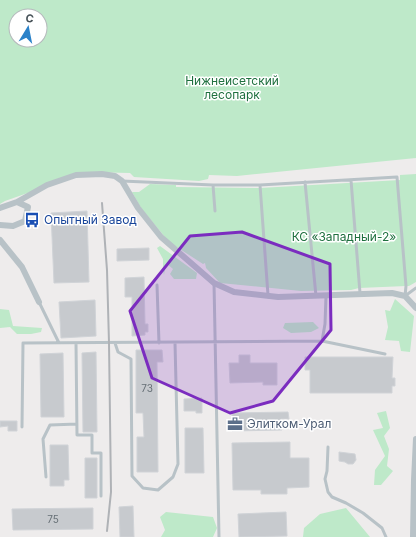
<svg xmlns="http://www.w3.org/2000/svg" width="416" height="537" font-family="Inter,sans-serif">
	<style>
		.green { fill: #bee9c9; fill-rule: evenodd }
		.building { fill: #c7cace; stroke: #d0d3d7 }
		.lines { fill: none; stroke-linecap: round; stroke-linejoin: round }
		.lane { stroke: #b8c2c7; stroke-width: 3 }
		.street { stroke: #b8c2c7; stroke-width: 6 }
		.rail { stroke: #afb2b6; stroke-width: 2 }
		.marked { fill: #7b2cbf; fill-opacity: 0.2; stroke: #7b2cbf; stroke-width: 3; stroke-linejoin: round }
		.labels { text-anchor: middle; stroke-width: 3; stroke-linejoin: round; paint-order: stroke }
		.number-label { font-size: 10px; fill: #666f75 }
		.park-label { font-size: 12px; fill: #1f703f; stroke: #fff }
		.transit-label { font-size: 12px; fill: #164399; stroke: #fff; text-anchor: start }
		.service-label { font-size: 12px; fill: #4e5e75; stroke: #fff; text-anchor: start }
	</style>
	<rect width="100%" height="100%" fill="#eeecec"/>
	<path class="green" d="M0 0H416V158L237 176 209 175 208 179 199 181 134 177 130 173 87 172 5 201 0 204ZM16 16H40V40H16Z
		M416 174V282L409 286H406L359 288 351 290 301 291 220 283 206 268 205 263 203 264 169 242 141 208 132 192H139L150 184 176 185V187L260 188 400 180V175Z
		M160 246 197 273 196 279H174L170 274 173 269 166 263 164 275 163 270V259L157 248Z
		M395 299 414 316 410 352 401 351 399 341 385 340 388 327 385 310 390 311Z
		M0 309 9 310 13 326 42 328 41 332 31 334H17L10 327 0 328Z
		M313 322 319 328 311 332 291 333 283 328 285 323Z
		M386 411 390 428 384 436 389 449 387 466 393 471 381 485H374L375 470 385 456 373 430 383 428 377 413Z
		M346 508 370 537H303L304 528 320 514Z
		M166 512 213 517 217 528 213 537H161L165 530 160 517Z"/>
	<path class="building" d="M87 211 89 282 54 283 51 213Z
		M149 248V260L117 261V249Z
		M144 277 145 324H148V332H145V335L132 336V297H125V278Z
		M95 300 96 336 61 338 59 302Z
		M136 350H162L163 362H157L158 472H137V437H144L143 413H136Z
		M96 352 97 432H83L82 353Z
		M63 353 64 417H41L40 354Z
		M239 355H250V363H277V385H263V382L230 383 229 363H239Z
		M305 357H393L392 378H395V386H392V393H310V370H305Z
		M202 398V413H196V411H184V399Z
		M288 412 289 419H281L282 430 232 431V413Z
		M0 421H17V431H8V426L0 427Z
		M185 428H203L204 473H185Z
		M290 442V458H309V487L287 488V494H261V490H233L232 443Z
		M50 445H68L69 480H64V486H50Z
		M339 452 355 454 356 460 353 464H348L345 462 339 461Z
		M85 458H97V498H85Z
		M133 506 134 537H120L119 507Z
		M93 508V529L13 530 12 509Z
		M286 512 287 536 239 537 238 514Z"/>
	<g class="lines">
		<path class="lane" d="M351 180 360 293
			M122 181 213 185H260L397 177 406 286 405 296 416 288
			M305 182 316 296
			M213 185 215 211
			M260 185 268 295
			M214 283 219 537
			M157 285 159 343
			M326 296 325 324 322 341 385 354
			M39 302 59 343
			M76 343 77 435H92V453H101V496
			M115 343 118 352 131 359 132 476 143 488 158 490 173 477 178 464 175 343
			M22 427 23 343 322 341
			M328 447 327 471 325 479 328 492 332 497 346 503 363 513 382 528 386 537
			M46 477 43 439 50 425 77 424"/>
		<path class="street" d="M0 208 17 202 47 185 76 175 102 174 115 176 122 181 138 208 161 237 214 283 234 292 278 297 392 293 405 296 416 308
			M0 225 13 226 25 221 28 207 17 202
			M0 240 22 267 39 302
			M413 537 414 480 416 439"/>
		<path class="rail" d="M102 203 107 270 109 343 111 492 107 531"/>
	</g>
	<path class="marked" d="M242 232 330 264 331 330 273 401 230 413 152 378 130 311 190 236Z"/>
	<defs>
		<g id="bus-bare" transform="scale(1.2)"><path d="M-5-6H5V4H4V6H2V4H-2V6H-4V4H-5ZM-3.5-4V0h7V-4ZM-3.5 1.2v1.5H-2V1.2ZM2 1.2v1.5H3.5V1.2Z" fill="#1a4fb4" stroke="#fff" stroke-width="2.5" paint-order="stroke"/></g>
		<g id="office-bare" transform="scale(1.2)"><path d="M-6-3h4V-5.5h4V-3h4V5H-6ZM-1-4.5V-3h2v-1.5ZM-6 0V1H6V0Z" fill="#5c6f8a" stroke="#fff" stroke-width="2.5" paint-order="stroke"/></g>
	</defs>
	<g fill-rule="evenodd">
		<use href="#bus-bare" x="32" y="220"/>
		<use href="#office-bare" x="235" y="424"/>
	</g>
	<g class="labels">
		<g class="number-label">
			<text x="147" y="392">73</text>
			<text x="53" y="523">75</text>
		</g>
		<g class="park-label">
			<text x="232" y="85">Нижнеисетский<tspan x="232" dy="14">лесопарк</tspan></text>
			<text x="344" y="241">КС «Западный-2»</text>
		</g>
		<g class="transit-label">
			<text x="44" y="224">Опытный Завод</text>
		</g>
		<g class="service-label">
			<text x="247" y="428">Элитком-Урал</text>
		</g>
	</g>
	<g transform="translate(28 28) rotate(10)"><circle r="19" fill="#ffffff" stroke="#b5b9bc"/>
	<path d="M0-3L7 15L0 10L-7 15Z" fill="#2b82c9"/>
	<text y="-6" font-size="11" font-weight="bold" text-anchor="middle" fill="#465157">С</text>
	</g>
</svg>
